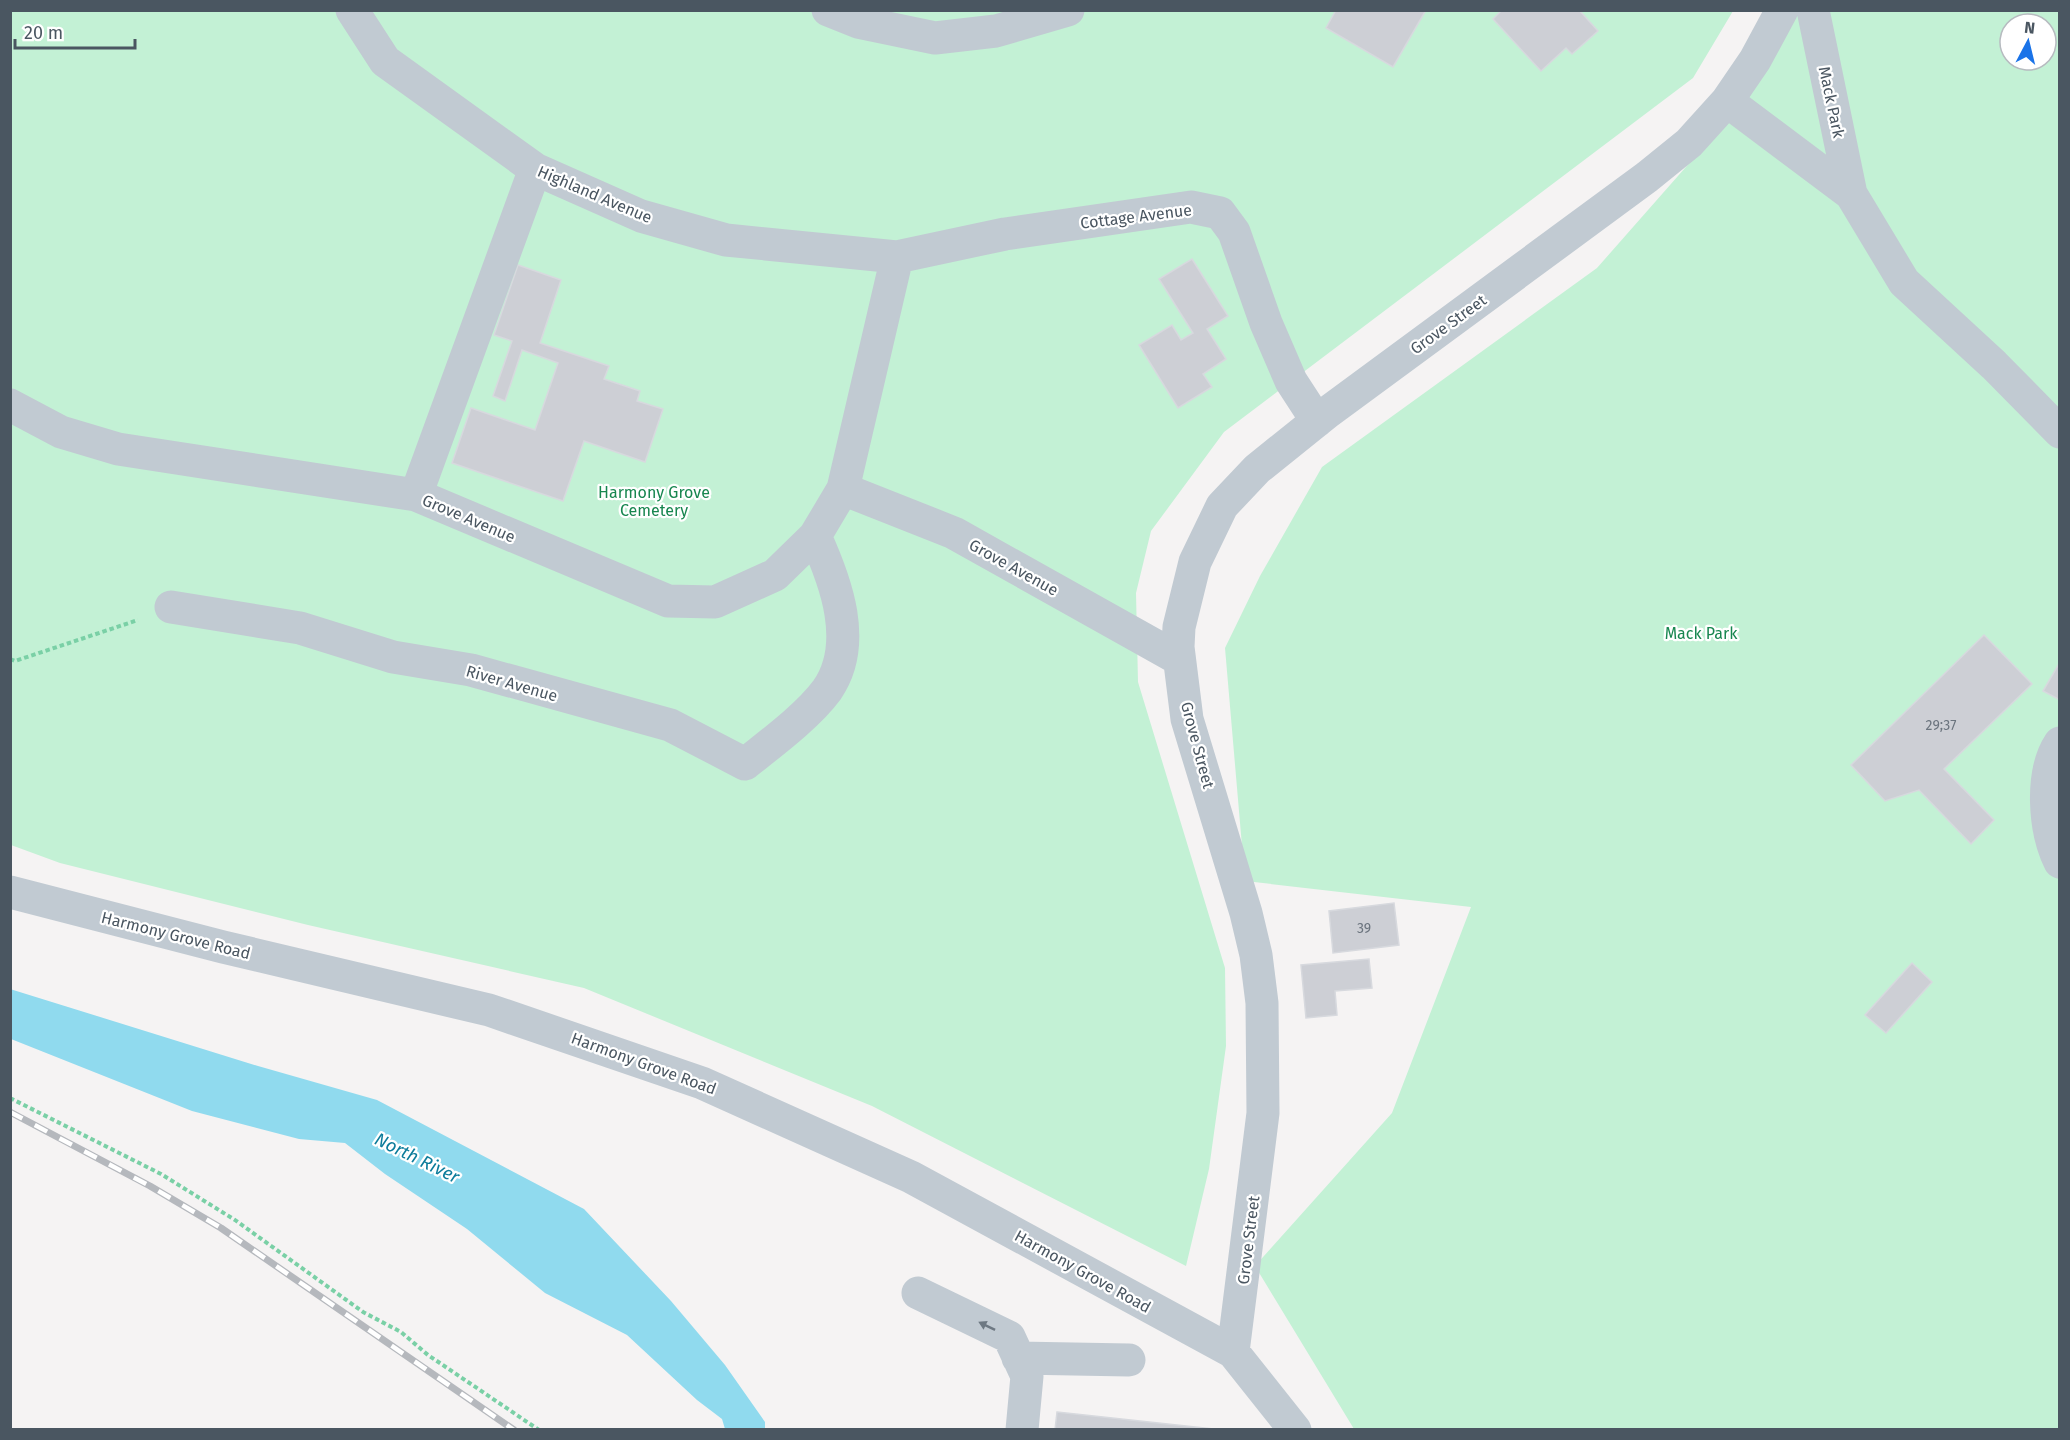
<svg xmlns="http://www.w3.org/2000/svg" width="2070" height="1440" font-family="'Fira Sans',sans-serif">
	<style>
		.green { fill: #c3f1d5; fill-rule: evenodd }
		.water { fill: #90daee }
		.building { fill: #cdcfd5; stroke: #d7d9de; stroke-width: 1.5 }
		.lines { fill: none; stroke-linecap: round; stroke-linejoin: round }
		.path { stroke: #7ad0a6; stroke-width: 4; stroke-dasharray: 4.5 3; stroke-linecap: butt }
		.minor { stroke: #c1cad2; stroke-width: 33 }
		.rail-casing { stroke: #b5b8bd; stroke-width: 7 }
		.rail { stroke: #fff; stroke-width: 4.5; stroke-dasharray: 14; stroke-linecap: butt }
		.oneway { fill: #6e7983 }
		.labels { text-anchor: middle; stroke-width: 4.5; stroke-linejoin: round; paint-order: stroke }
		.number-label { font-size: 14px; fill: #6b747e }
		.street-label { font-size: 16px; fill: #4a5661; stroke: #fff }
		.park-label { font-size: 16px; fill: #17864f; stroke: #fff }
		.water-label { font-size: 18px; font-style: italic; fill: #0c7c9b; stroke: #fff }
	</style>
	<rect width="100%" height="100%" fill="#f5f3f3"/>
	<path class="green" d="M10 11H1733L1693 78 1224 432 1151 531 1136 593 1138 682 1225 968 1226 1046 1209 1169 1186 1266 872 1106 584 988 308 925 60 863 11 845Z
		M1787 11H2059V1429H1354L1255 1266 1392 1113 1471 907 1245 881 1225 648 1260 576 1322 467 1597 268 1751 93ZM2010 24H2046V60H2010Z"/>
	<path class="water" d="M10 989 258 1066 377 1100 584 1209 671 1301 725 1365 765 1422V1429H725L722 1419 697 1400 627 1335 545 1293 467 1229 385 1174 345 1143 299 1139 192 1111 11 1039Z"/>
	<path class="building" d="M1336 10H1426L1393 67 1326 28Z
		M1502 10H1579L1598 31 1572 54 1566 48 1541 71 1493 19Z
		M1192 259 1228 316 1207 329 1226 359 1203 374 1212 387 1178 408 1139 345 1172 325 1181 340 1193 333 1159 279Z
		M518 265 561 280 540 343 609 366 604 379 640 391 637 401 663 409 645 462 584 441 563 501 452 463 471 408 535 430 558 363 522 350 505 401 493 396 512 341 494 335Z
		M1984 635 2032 684 1944 769 1994 820 1971 844 1919 790 1885 801 1851 765Z
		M2060 662V700L2043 691Z
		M1394 903 1399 945 1333 953 1329 911Z
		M1369 959 1372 988 1335 991 1337 1015 1306 1018 1301 965Z
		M1912 963 1932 982 1886 1033 1865 1015Z
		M1057 1412 1223 1430H1055Z"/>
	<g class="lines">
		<path class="path" d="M10 659 15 661 138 620
			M10 1098 161 1174 235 1220 363 1312 401 1332 428 1355 539 1430"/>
		<path class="minor" d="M352 10 385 61 535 169 641 216 726 240 897 257 1005 234 1191 207 1220 213 1234 232 1266 323 1291 381 1317 421
			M828 10 858 22 935 38 996 31 1068 10
			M1813 10 1851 194
			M1727 101 1851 194 1904 282 1994 365 2060 432
			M10 405 61 432 118 449 416 495 668 601 715 602 775 575 815 536 843 489 897 257
			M843 489 954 533 1179 659
			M416 495 535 169
			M171 607 300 628 393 657 471 670 670 725 745 764C770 744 808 716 827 690 859 644 836 582 815 536
			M2060 743C2040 773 2044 830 2060 862
			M10 892 223 947 489 1010 702 1083 911 1177 1233 1352 1295 1430
			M918 1293 1009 1337 1027 1376 1022 1430
			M1233 1352 1263 1113 1262 1003 1256 955 1246 913 1187 719 1178 647 1179 627 1195 562 1222 506 1257 469 1328 412 1647 177 1689 143 1727 101 1755 60 1782 10
			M1018 1358 1129 1360"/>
		<g class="rail-casing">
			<path id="rail" d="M10 1112 150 1186 221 1228 514 1430"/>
		</g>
		<use href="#rail" class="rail"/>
	</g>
	<defs><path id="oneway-solid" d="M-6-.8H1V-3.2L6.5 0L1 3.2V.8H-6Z" transform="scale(1.5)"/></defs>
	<use class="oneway" href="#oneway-solid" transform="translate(987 1326) rotate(-154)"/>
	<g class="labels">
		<g class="number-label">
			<text x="1941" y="730">29;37</text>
			<text x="1364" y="933">39</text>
		</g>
		<g class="street-label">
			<text transform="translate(1832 102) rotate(78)" y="6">Mack Park</text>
			<text transform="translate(595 194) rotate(23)" y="6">Highland Avenue</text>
			<text transform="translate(1136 216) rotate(-7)" y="6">Cottage Avenue</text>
			<text transform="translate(1448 324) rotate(-36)" y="6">Grove Street</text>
			<text transform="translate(469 518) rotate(23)" y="6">Grove Avenue</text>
			<text transform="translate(1014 567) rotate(29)" y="6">Grove Avenue</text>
			<text transform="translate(512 683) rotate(16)" y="6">River Avenue</text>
			<text transform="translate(1198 745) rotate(75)" y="6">Grove Street</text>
			<text transform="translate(176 935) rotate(14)" y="6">Harmony Grove Road</text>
			<text transform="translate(644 1063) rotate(20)" y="6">Harmony Grove Road</text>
			<text transform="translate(1248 1240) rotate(-83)" y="6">Grove Street</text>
			<text transform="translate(1083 1271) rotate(29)" y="6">Harmony Grove Road</text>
		</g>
		<g class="park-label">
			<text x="654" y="498">Harmony Grove<tspan x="654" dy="18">Cemetery</tspan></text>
			<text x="1701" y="639">Mack Park</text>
		</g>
		<g class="water-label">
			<text transform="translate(417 1158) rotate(26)" y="6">North River</text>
		</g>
	</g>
	<rect width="2070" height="1440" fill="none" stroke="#4a5661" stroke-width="24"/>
	<g transform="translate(2028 42) rotate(7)"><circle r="28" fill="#ffffff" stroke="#b7bbc0" stroke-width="1.5"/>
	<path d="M0-4.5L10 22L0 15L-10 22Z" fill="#1a73e8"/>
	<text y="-9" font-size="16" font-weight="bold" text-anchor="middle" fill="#4a5661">N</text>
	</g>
	<path d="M15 39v9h120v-9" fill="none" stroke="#4a5661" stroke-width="3"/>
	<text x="24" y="39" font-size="18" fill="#4a5661" stroke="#ffffff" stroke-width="4.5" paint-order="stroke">20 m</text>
</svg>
